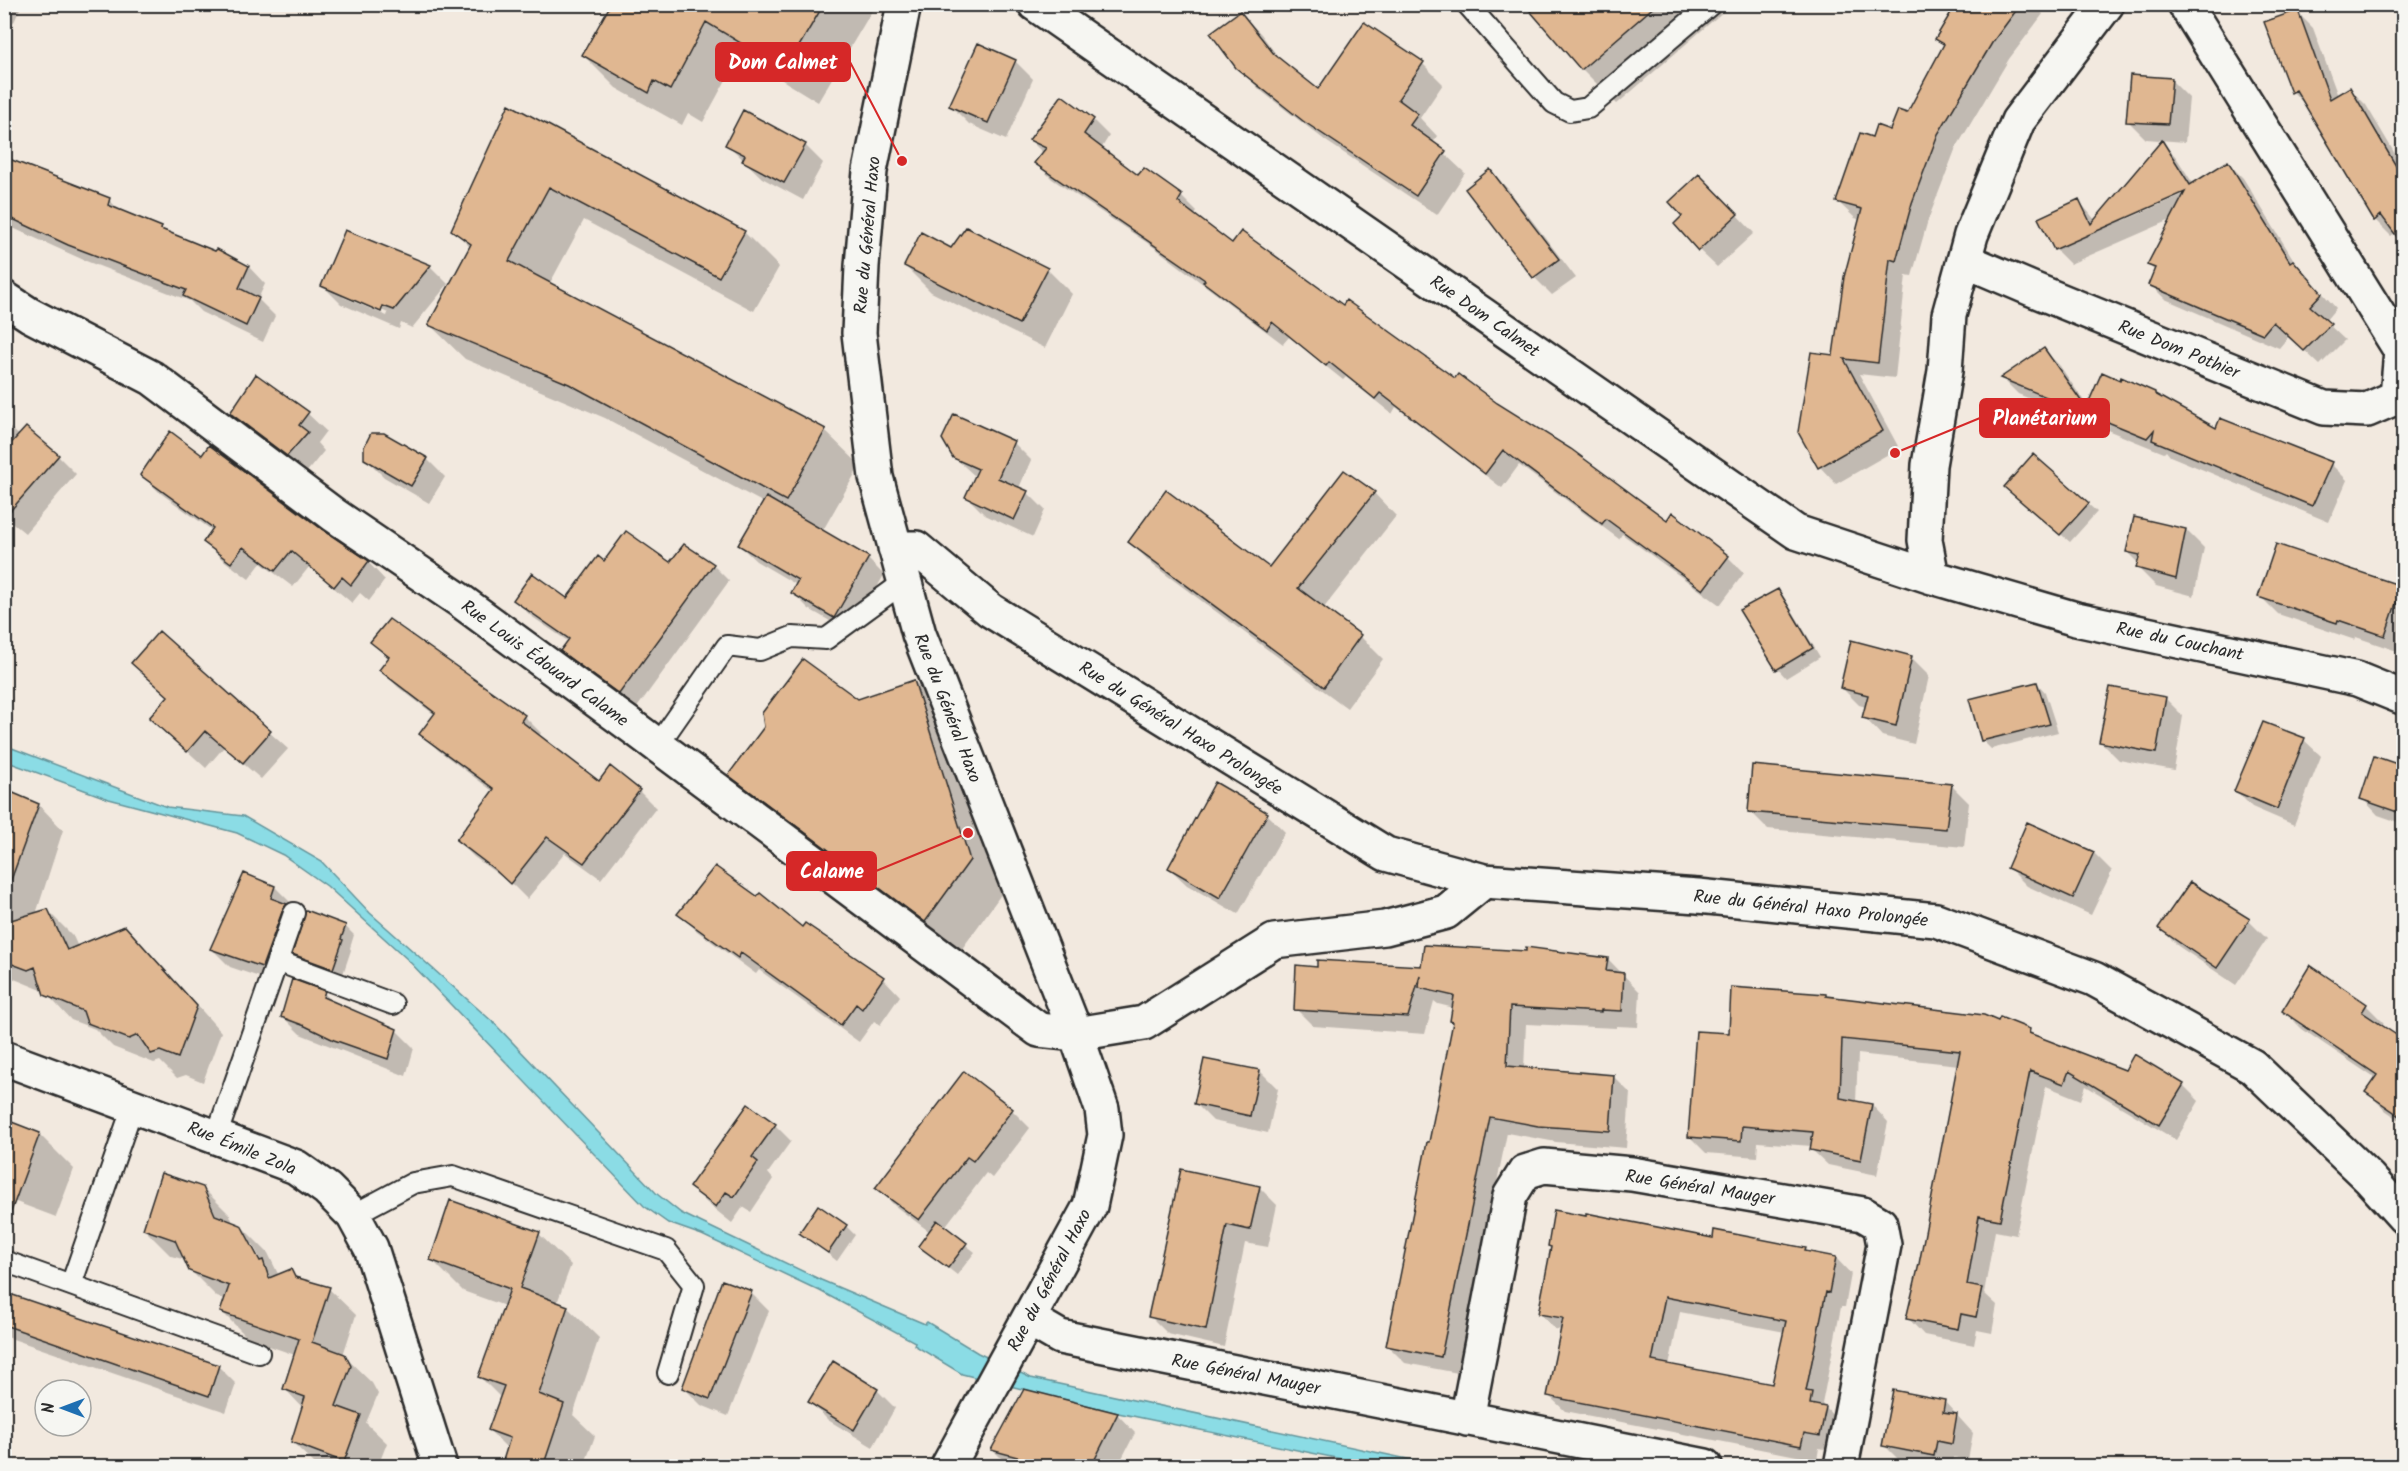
<svg xmlns="http://www.w3.org/2000/svg" width="2408" height="1471" font-family="Kalam,sans-serif">
	<style>
		.water { fill: #8bdce5; stroke: #65959b; stroke-width: 1.5 }
		.shadow { fill: #0003; fill-rule: evenodd }
		.building { fill: #e0b791; stroke: #2b2b2b; stroke-width: 1.5; fill-rule: evenodd }
		.lines { fill: none; stroke-linecap: round; stroke-linejoin: round }
		.service-casing { stroke: #2b2b2b; stroke-width: 24 }
		.minor-casing { stroke: #2b2b2b; stroke-width: 38 }
		.service { stroke: #f6f6f2; stroke-width: 20 }
		.minor { stroke: #f6f6f2; stroke-width: 33 }
		.labels { text-anchor: middle; stroke-width: 4.5; stroke-linejoin: round; paint-order: stroke }
		.street-label { font-size: 18px; fill: #2b2b2b; stroke: #f6f6f2 }
		.leader { fill: none; stroke: #d62828; stroke-width: 2 }
		.callout-dot { fill: #d62828; stroke: #f6f6f2; stroke-width: 2 }
		.callout { fill: #d62828; stroke: #d62828; stroke-width: 2 }
		.callout-label { font-size: 20px; text-anchor: middle; font-weight: bold; fill: #fff }
	</style>
	<rect width="100%" height="100%" fill="#f2e9df"/>
	<filter id="ink" filterUnits="userSpaceOnUse"><feTurbulence type="fractalNoise" baseFrequency=".0167" numOctaves="2"/><feDisplacementMap in="SourceGraphic" scale="12" xChannelSelector="R" yChannelSelector="G"/><feConvolveMatrix kernelMatrix="1 2 1 2 8 2 1 2 1" color-interpolation-filters="sRGB"/></filter>
	<g filter="url(#ink)">
		<path class="water" d="M4 745 167 807 243 816 322 862 370 913 494 1023 657 1194 681 1213 821 1280 925 1324 927 1322 978 1353 1031 1378 1440 1466H1375L1118 1413 962 1374 914 1345 915 1342 820 1291 702 1235 668 1223 644 1206 407 959 327 886 283 855 237 833 109 799 5 761Z"/>
		<path class="shadow" d="M4 4H22L14 22 4 18Z
			M613 4H876L818 102 740 54 703 122 688 113 682 125 616 88 583 55Z
			M1526 4H1732L1617 104 1582 69Z
			M1733 4H1747L1739 11Z
			M1945 4H2043L2038 9 2043 14 2009 59 1955 150 1928 220 1912 276 1906 275 1895 378 1859 374 1899 448 1836 484 1820 467 1800 432 1835 356 1861 220 1855 218 1838 202 1873 139 1891 132 1908 115 1944 46 1937 39 1953 13Z
			M2297 12 2313 28 2338 96 2350 89 2366 105 2404 169V242L2396 232 2391 236 2375 220 2309 109 2293 92Z
			M1240 13 1261 34 1285 66 1318 92 1423 64 1443 84 1420 118 1437 136 1433 143 1465 173 1437 215 1326 141 1260 90 1239 68Z
			M1015 61 1033 79 1006 140 969 124 951 106Z
			M2171 80 2189 98 2185 142 2146 139 2128 121Z
			M1062 97 1093 120 1109 136 1101 149 1139 177 1181 196 1197 212 1194 216 1232 245 1343 307 1667 522 1728 557 1744 573 1720 605 1622 534 1619 539 1519 465 1502 488 1396 407 1392 414 1346 377 1343 380 1289 337 1283 344 1155 248 1052 179 1036 163 1043 153 1030 140Z
			M510 106 744 232 779 267 754 311 584 220 549 285 825 431 860 465 822 532 868 559 884 575 851 633 809 609 793 593 797 585 756 561 739 545 764 503 605 418 465 359 430 325 471 248 453 230Z
			M2162 142 2176 157 2194 185 2228 163 2243 178 2297 265 2336 308 2325 321 2345 340 2320 365 2289 336 2279 348 2165 299 2150 284 2155 271 2149 265 2173 219 2070 264 2055 249 2079 201 2096 221ZM2192 188 2193 190 2123 221V218Z
			M727 144 805 145 823 163 803 200 762 178Z
			M4 159 109 200 122 212 161 228 166 233 216 253 217 251 249 267 265 284 258 299 275 316 263 342 201 312 190 301 86 261 4 224Z
			M1490 171 1508 189 1576 278 1552 295 1534 277 1467 189Z
			M1717 194 1754 233 1717 267 1699 250Z
			M346 232 430 266 448 284 412 328 401 323 399 329 341 304 323 286ZM343 293 388 313 387 316 343 297Z
			M951 250 1047 269 1072 294 1045 348 931 292 905 266Z
			M2044 350 2060 366 2088 407 2154 393 2159 398 2217 430 2331 464 2347 480 2329 522 2170 456 2166 451 2164 453 2018 394 2002 378Z
			M257 376 308 414 326 431 317 443 324 451 306 473 250 431 232 413Z
			M4 423 20 436 58 456 76 474 25 533 4 516Z
			M1013 442 1031 460 1019 488 1027 492 1045 510 1033 537 985 515 967 497 976 477 954 457Z
			M365 458 427 459 445 477 429 503 384 477Z
			M142 475 322 531 368 562 385 580 369 601 360 593 352 603 309 567 293 587 261 563 249 579 222 559 205 542 213 531 159 492Z
			M1374 493 1396 516 1323 609 1360 636 1383 659 1347 708 1153 565 1130 542 1270 569Z
			M2015 495 2088 504 2097 512 2070 542Z
			M2186 530 2204 548 2194 596 2156 586 2138 568 2139 564 2127 552Z
			M2277 545 2404 588 2403 653 2356 637 2355 640 2278 614 2260 596Z
			M604 563 713 565 729 581 636 709 578 667 562 651 569 642 531 616 515 600H567Z
			M1777 591 1786 600 1820 657 1786 678 1778 669 1741 610Z
			M159 633 288 749 261 779 224 747 206 768 151 718 169 697 133 663Z
			M372 642 524 716 541 733 538 736 599 783 639 791 656 808 601 879 565 853 527 899 513 885 474 857 457 840 494 792 438 750 421 733 435 715 398 687 381 670 389 659Z
			M1911 658 1929 676 1914 744 1882 736 1864 717 1866 707 1859 705 1841 687Z
			M914 681 947 714 1002 893 959 953 763 808 730 775Z
			M2037 683 2045 692 2058 732 1991 749 1982 740Z
			M2165 698 2183 716 2174 770 2119 760 2101 742Z
			M2304 740 2321 756 2294 825 2252 807 2236 791Z
			M2375 758 2404 768V824L2378 815 2362 798Z
			M1216 784 1267 814 1285 832 1238 914 1187 885 1169 868Z
			M1951 785 1969 803 1964 847 1768 829 1750 811Z
			M39 805 63 830 36 914 48 911 73 936 78 947 125 928 150 953 221 1032 203 1082 186 1075 177 1078 160 1061 154 1063 113 1047 95 1029 71 1020 44 991 12 978 4 970V807Z
			M2028 824 2094 853 2112 871 2091 915 2027 886 2009 868Z
			M275 887 293 905 291 910 303 923 345 926 354 935 350 948 351 950 342 977 303 962 292 951 280 984 230 967 212 949Z
			M679 913 802 929 883 978 900 996 880 1025 874 1021 859 1042 759 970 756 974 697 931Z
			M2249 921 2267 939 2236 985 2178 946 2160 928Z
			M1608 959 1640 992 1638 1027 1617 1026V1028L1526 1024 1524 1069 1613 1076 1630 1093 1626 1148 1556 1142 1507 1133 1458 1373 1405 1363 1388 1346 1454 1024 1451 1021 1454 1008 1438 1004 1434 1001 1425 1034 1313 1026 1296 1009 1423 967Z
			M2310 967 2366 1005 2384 1023 2381 1027 2404 1042V1123L2385 1110 2367 1092 2376 1079 2302 1029 2284 1011Z
			M324 993 335 1004 396 1030 414 1048 406 1076 300 1034 282 1016Z
			M1828 998 1999 1023 2029 1030 2037 1038 2126 1072 2183 1085 2199 1101 2176 1140 2086 1086 2081 1100 2046 1086 2016 1235 1995 1231 1984 1293 1997 1305 1992 1333 1977 1330 1974 1345 1924 1335 1908 1318 1959 1065 1858 1054 1856 1102 1872 1105 1888 1122 1877 1175 1828 1165 1811 1149 1812 1146 1758 1142 1757 1157 1706 1153 1690 1137 1730 1034Z
			M1260 1071 1278 1089 1268 1133 1213 1121 1195 1103Z
			M1012 1110 1030 1128 992 1178 986 1173 944 1228 975 1252 957 1275 920 1246 930 1232 895 1206 877 1188Z
			M775 1125 791 1141 768 1173 773 1179 751 1212 743 1207 732 1223 707 1203 691 1187Z
			M39 1134 74 1169 56 1217 8 1199Z
			M1259 1187 1277 1205 1268 1247 1245 1243 1224 1347 1168 1334 1150 1316Z
			M203 1188 230 1215 233 1223 241 1226 268 1253 279 1276 290 1271 299 1279 329 1289 356 1315 343 1355 372 1383 378 1394 366 1423 387 1443 378 1466H317L292 1442 303 1408 285 1389 295 1355 249 1339 222 1312 226 1300 217 1297 190 1270 186 1260 171 1256 144 1229ZM249 1244H253L264 1267 262 1269Z
			M846 1226 855 1235 837 1261 801 1233Z
			M539 1234 571 1265 557 1303 567 1307 599 1338 573 1415 595 1436 584 1466H503L508 1449 489 1430 501 1398 480 1377 505 1306 463 1291 432 1260Z
			M1714 1240 1805 1249 1809 1253 1836 1258 1851 1274 1845 1307H1841L1822 1404 1841 1424 1836 1451 1819 1448 1817 1460 1565 1411 1549 1396 1562 1330 1555 1329 1539 1313 1552 1248 1549 1245ZM1680 1312 1785 1332 1774 1386 1669 1366Z
			M4 1293 219 1367 236 1384 226 1412 4 1336Z
			M751 1293 769 1311 728 1416 701 1405 683 1387Z
			M877 1390 895 1408 873 1447 828 1420 810 1402Z
			M1024 1391 1118 1415 1135 1433 1118 1466H1009L993 1450Z
			M1944 1401 1973 1433 1968 1460 1954 1457 1952 1466H1924L1901 1462 1884 1445Z"/>
		<path class="building" d="M611 4H824L785 70 706 22 670 90 654 81 649 93 582 55Z
			M1524 4H1657L1581 70Z
			M1956 4H2021L1992 43 1938 134 1912 203 1896 261 1890 259 1878 363 1844 359 1883 431 1818 468 1798 432 1811 352 1833 355 1844 277 1862 209 1836 202 1860 133 1872 137 1876 125 1890 130 1898 110 1907 113 1944 44 1935 39Z
			M2298 10 2330 99 2350 87 2403 178V245L2381 215 2374 221 2296 90 2291 93 2264 22Z
			M1240 11 1274 54 1318 89 1364 22 1424 62 1398 99 1418 114 1410 125 1446 151 1416 196 1303 121 1236 68 1210 33Z
			M978 43 1016 60 988 123 949 106Z
			M2130 75 2172 78 2168 124 2126 122Z
			M1062 95 1094 119 1084 134 1138 175 1144 168 1182 195 1178 202 1232 243 1241 231 1343 305 1346 300 1455 378 1458 374 1497 403 1571 449 1667 520 1672 512 1729 556 1703 590 1606 519 1602 524 1503 450 1485 474 1380 393 1375 399 1329 362 1326 366 1272 322 1267 330 1203 282 1205 280 1034 163 1046 148 1029 140Z
			M509 104 745 231 719 277 549 187 509 261 826 429 786 501 569 384 428 325 471 244 451 230Z
			M743 110 806 144 784 183 742 161 745 155 725 145Z
			M2162 140 2190 185 2228 161 2290 262 2293 260 2322 293 2310 306 2331 324 2304 351 2273 322 2263 334 2148 285 2155 268 2147 265 2185 192 2054 250 2038 218 2079 199 2091 224Z
			M4 157 110 198 108 205 162 227 161 229 215 251 217 249 249 266 239 288 259 298 246 326 183 296 186 290 68 245 4 215Z
			M1490 169 1559 259 1533 278 1465 189Z
			M1699 174 1738 214 1698 251 1674 224 1682 216 1669 202Z
			M966 227 1048 268 1019 324 904 266 921 232 951 248Z
			M345 230 431 265 394 310 383 306 381 312 321 286Z
			M2044 348 2086 408 2102 372 2120 380 2121 377 2155 392V394L2216 428 2220 418 2332 462 2312 506 2152 440 2154 430 2147 438 2000 378Z
			M256 374 309 412 299 425 308 432 287 456 230 413Z
			M954 414 1014 441 998 478 1028 491 1014 520 965 497 978 469 953 458 942 439Z
			M26 427 59 455 4 518V451Z
			M170 431 202 455 209 445 323 530 369 561 351 585 342 577 334 587 291 551 275 571 243 547 231 563 203 542 213 528 140 475Z
			M371 433H384L428 458 411 486 364 459V447Z
			M2033 454 2089 503 2060 535 2004 487Z
			M1344 470 1375 492 1298 588 1361 635 1324 687 1128 542 1166 490 1269 567Z
			M766 497 869 557 834 618 791 593 798 580 738 545Z
			M2134 517 2186 529 2176 579 2136 568 2140 555 2126 552Z
			M626 531 670 562 684 544 714 564 619 694 560 651 569 639 513 600 532 573 567 598 598 556 604 561Z
			M2276 544 2402 586 2385 636 2338 620 2337 623 2258 597Z
			M1778 589 1813 648 1776 670 1739 610Z
			M389 619 525 715 521 721 599 781 610 766 640 790 584 863 547 837 510 884 494 869 456 840 494 789 419 734 435 713 379 670 389 657 370 642Z
			M159 631 271 731 243 763 205 731 187 752 149 718 168 696 131 663Z
			M1851 640 1912 656 1896 726 1862 718 1868 695 1840 688Z
			M803 659 858 699 914 680 970 860 925 922 728 775 764 727 762 713Z
			M2037 682 2050 724 1981 741 1969 699Z
			M2110 687 2166 697 2156 753 2099 742Z
			M2263 722 2305 738 2277 809 2234 791Z
			M2374 756 2403 766V814L2360 799Z
			M1752 765 1952 784 1946 829 1748 812Z
			M1215 782 1268 813 1220 898 1168 868Z
			M4 789 39 804 8 888 4 887Z
			M2027 822 2094 852 2073 898 2007 868Z
			M715 866 757 896 760 893 802 927 805 923 884 977 862 1009 856 1004 841 1025 741 953 738 958 677 914Z
			M244 873 275 886 271 898 287 904 283 909 262 967 210 949Z
			M2190 882 2250 919 2217 968 2158 928Z
			M48 909 67 950 125 926 197 1006 178 1058 160 1051 151 1054 138 1035 129 1039 87 1023 83 1011 44 995 35 967 28 970 4 961V922Z
			M306 910 346 925 341 939 343 940 333 969 292 954Z
			M1424 945 1526 951V947L1608 958 1606 971 1624 973 1622 1011 1601 1010V1012L1510 1007 1507 1066 1614 1075 1610 1131 1538 1126 1490 1117 1441 1357 1386 1346 1427 1142H1429L1453 1022 1450 1021 1454 996 1419 988 1420 976 1408 1017 1294 1010 1296 965 1317 967V960L1421 966Z
			M2310 965 2367 1004 2362 1012 2401 1038 2403 1034V1118L2365 1092 2377 1075 2282 1011Z
			M292 979 325 991 323 997 397 1029 388 1059 334 1040 305 1026 281 1017Z
			M1731 987 1826 994V996L1984 1015 1998 1021 2000 1017 2030 1029 2029 1033 2125 1070 2134 1054 2184 1084 2159 1125 2069 1071 2064 1084 2030 1071 2000 1220 1979 1216 1967 1285 1982 1288 1976 1317 1961 1314 1958 1329 1906 1319 1919 1264 1960 1051 1842 1039 1840 1098 1872 1104 1861 1160 1810 1150 1813 1132 1742 1126 1741 1141 1688 1137 1696 1031 1729 1033Z
			M1204 1059 1260 1070 1250 1116 1194 1104Z
			M964 1071 1013 1109 973 1161 967 1157 919 1220 875 1188Z
			M748 1104 776 1124 752 1157 758 1162 734 1197 726 1192 716 1207 689 1187Z
			M4 1119 40 1133 8 1220 4 1219Z
			M1181 1169 1260 1186 1250 1230 1227 1225 1206 1330 1148 1317Z
			M161 1173 203 1187 215 1215 241 1225 260 1261 263 1260 269 1278 291 1269 295 1277 330 1287 312 1342 345 1354 351 1366 336 1406 361 1415 344 1462 291 1442 305 1397 283 1389 299 1339 220 1312 229 1286 189 1271 175 1240 143 1229Z
			M450 1200 540 1232 520 1288 568 1306 539 1394 564 1404 543 1467H501L510 1438 488 1430 504 1386 478 1377 510 1289 430 1260Z
			M818 1205 847 1225 828 1253 799 1233Z
			M1554 1210 1586 1216V1213L1713 1238 1714 1230 1806 1248 1805 1251 1836 1257 1829 1293 1826 1292 1806 1391 1812 1392 1810 1404 1826 1407 1820 1436 1804 1433 1801 1446 1547 1396 1563 1318 1538 1314 1551 1247 1548 1246ZM1665 1297 1786 1321 1772 1384 1652 1361Z
			M937 1220 967 1243 948 1268 918 1246Z
			M722 1280 752 1291 710 1399 682 1388Z
			M4 1292 219 1365 209 1396 4 1325Z
			M833 1361 878 1389 854 1430 808 1402Z
			M1024 1389 1118 1413 1091 1467H1055L991 1450Z
			M1893 1390 1945 1400 1943 1412 1957 1414 1952 1444 1937 1441 1934 1456 1882 1446Z"/>
		<g class="lines">
			<g class="service-casing">
				<path id="service" d="M1467 4 1554 103 1570 111 1588 108 1711 4
					M658 745 727 646 760 650 792 637 826 639 904 582
					M277 961 393 1004
					M216 1137 294 913
					M353 1215 413 1183 453 1176 666 1250 694 1285 668 1373
					M4 1261 71 1285 133 1106
					M71 1285 259 1353"/>
			</g>
			<g class="minor-casing">
				<path id="minor" d="M904 4 870 171 862 266 859 333 876 477 919 634 1076 1034 1102 1109 1105 1135 1090 1206 948 1466
					M1035 4 1796 532 1932 577 2076 619 2357 679 2404 698
					M1964 260 2032 289 2324 408 2367 410 2397 397 2401 351 2185 4
					M4 298 30 315 152 378 334 515 458 599 634 728 1039 1030 1076 1034 1144 1023 1274 941 1385 928 1446 912 1484 881
					M895 548H916L990 610 1386 854 1484 881 1698 896 1936 920 2094 979 2252 1066 2369 1178 2404 1217
					M1932 577 1925 540 1929 465 1945 371 1949 315 1971 235 2018 121 2107 4
					M4 1058 296 1167 327 1189 353 1215 371 1248 440 1466
					M1029 1319 1060 1337 1705 1466
					M1467 1419 1510 1196 1525 1172 1544 1166 1632 1174 1863 1214 1880 1224 1884 1245 1841 1466"/>
			</g>
			<use href="#service" class="service"/>
			<use href="#minor" class="minor"/>
		</g>
	</g>
	<g class="labels">
		<g class="street-label">
			<text transform="translate(867 235) rotate(-85)" y="6">Rue du Général Haxo</text>
			<text transform="translate(1485 316) rotate(35)" y="6">Rue Dom Calmet</text>
			<text transform="translate(2179 349) rotate(22)" y="6">Rue Dom Pothier</text>
			<text transform="translate(2180 641) rotate(12)" y="6">Rue du Couchant</text>
			<text transform="translate(545 663) rotate(36)" y="6">Rue Louis Édouard Calame</text>
			<text transform="translate(948 708) rotate(69)" y="6">Rue du Général Haxo</text>
			<text transform="translate(1181 728) rotate(32)" y="6">Rue du Général Haxo Prolongée</text>
			<text transform="translate(1811 908) rotate(6)" y="6">Rue du Général Haxo Prolongée</text>
			<text transform="translate(242 1148) rotate(22)" y="6">Rue Émile Zola</text>
			<text transform="translate(1700 1187) rotate(9)" y="6">Rue Général Mauger</text>
			<text transform="translate(1049 1280) rotate(-62)" y="6">Rue du Général Haxo</text>
			<text transform="translate(1246 1374) rotate(11)" y="6">Rue Général Mauger</text>
		</g>
	</g>
	<path class="leader" d="M902 161L850 62M1895 453L1980 418M968 833L876 871"/>
	<g class="callout-dot">
		<circle cx="902" cy="161" r="6"/>
		<circle cx="1895" cy="453" r="6"/>
		<circle cx="968" cy="833" r="6"/>
	</g>
	<g class="callout">
		<rect x="716" y="43" width="134" height="38" rx="6"/>
		<rect x="1980" y="399" width="129" height="38" rx="6"/>
		<rect x="787" y="852" width="89" height="38" rx="6"/>
	</g>
	<g class="callout-label">
		<text x="783" y="69">Dom Calmet</text>
		<text x="2045" y="425">Planétarium</text>
		<text x="832" y="878">Calame</text>
	</g>
	<rect width="2408" height="1471" fill="none" stroke="#f6f6f2" stroke-width="24"/>
	<rect x="12" y="12" width="2384" height="1447" fill="none" stroke="#2b2b2b" stroke-width="2" filter="url(#ink)"/>
	<g transform="translate(63 1408) rotate(270)"><circle r="28" fill="#f6f6f2" stroke="#a5a5a2" stroke-width="1.5"/>
	<path d="M0-4.5L10 22L0 15L-10 22Z" fill="#1f6fb2"/>
	<text y="-9" font-size="16" font-weight="bold" text-anchor="middle" fill="#2b2b2b">N</text>
	</g>
</svg>
